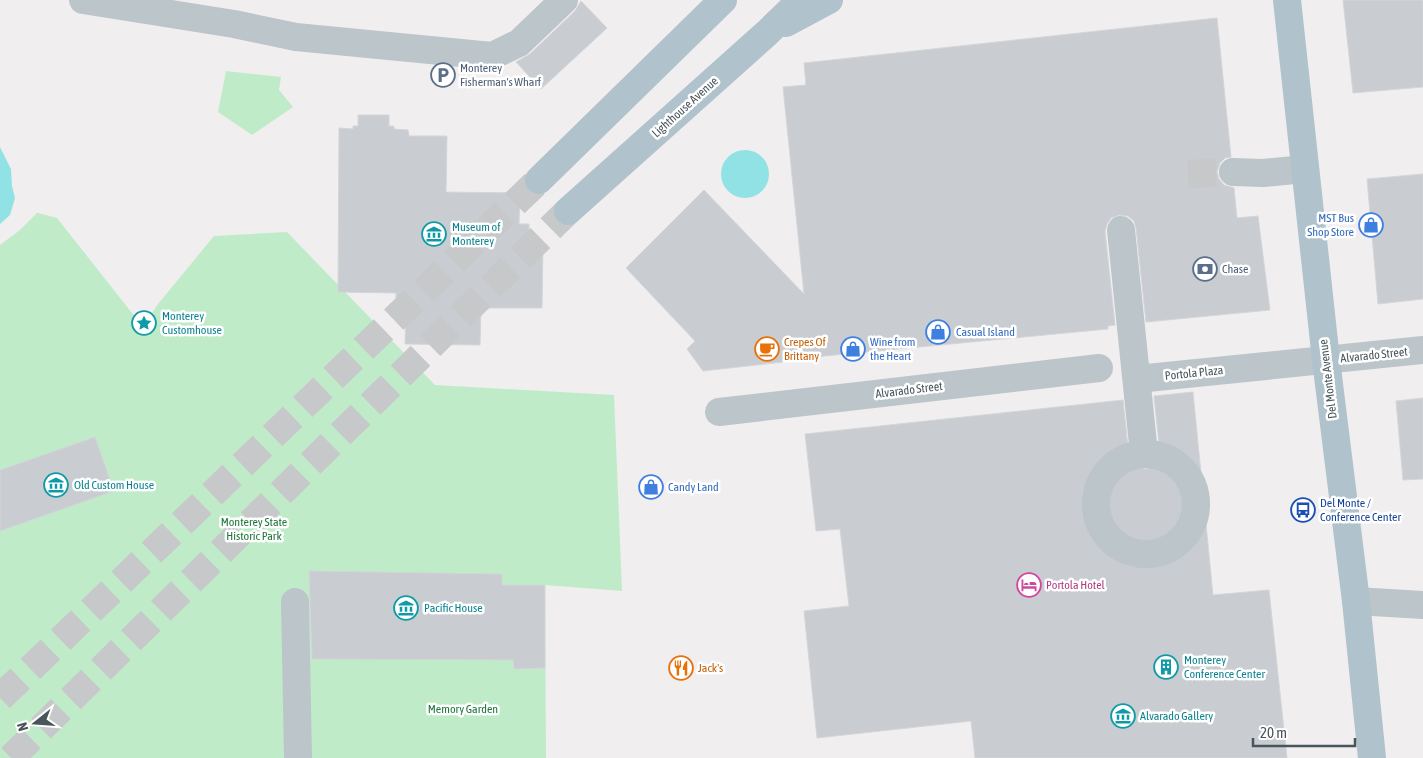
<svg xmlns="http://www.w3.org/2000/svg" width="1423" height="758" font-family="'Asap Condensed',sans-serif">
	<style>
		.green { fill: #c0ebc9 }
		.water { fill: #90e2e5 }
		.pier { fill: #f1eeef }
		.building { fill: #c9ccd0; stroke: #d3d6d9 }
		.lines { fill: none; stroke-linecap: round; stroke-linejoin: round }
		.minor-tunnel { stroke: #c7c8ca; stroke-width: 28; stroke-dasharray: 28 14; stroke-linecap: butt }
		.major-tunnel { stroke: #c7c8ca; stroke-width: 28; stroke-dasharray: 28 14; stroke-linecap: butt }
		.minor { stroke: #bbc5ca; stroke-width: 28 }
		.major { stroke: #b0c2cb; stroke-width: 28 }
		.labels { text-anchor: middle; stroke-width: 5; stroke-linejoin: round; paint-order: stroke }
		.service-label { font-size: 12px; fill: #4e5e75; stroke: #fff; text-anchor: start }
		.street-label { font-size: 12px; fill: #48555a; stroke: #fff }
		.shop-label { font-size: 12px; fill: #366cbe; stroke: #fff; text-anchor: start }
		.culture-label { font-size: 12px; fill: #0d838f; stroke: #fff; text-anchor: start }
		.food-label { font-size: 12px; fill: #c56008; stroke: #fff; text-anchor: start }
		.transit-label { font-size: 12px; fill: #164399; stroke: #fff; text-anchor: start }
		.park-label { font-size: 12px; fill: #1e763b; stroke: #fff }
		.hotel-label { font-size: 12px; fill: #b23c85; stroke: #fff; text-anchor: start }
	</style>
	<rect width="100%" height="100%" fill="#f1eeef"/>
	<path class="green" d="M226 71 281 77 279 90 293 107 252 135 218 112Z
		M0 203 57 218 143 327 158 304 214 236 287 232 435 385 614 395 622 591 545 585 546 758H0Z"/>
	<path class="water" d="M0 66 39 160 0 243Z
		M721 174a24 24 0 1 1 48 0a24 24 0 1 1-48 0Z"/>
	<path class="pier" d="M0 64 2 65 29 125 46 177 42 202 36 214 20 230 0 245V224L10 215 15 198 12 186 11 169 0 147Z"/>
	<path class="building" d="M1343 0H1423V87L1353 93Z
		M581 1 607 28 541 89 516 62 530 54 575 11Z
		M1217 18 1231 157 1225 158 1220 163 1217 172 1219 179 1224 185 1234 188 1237 218 1258 216 1270 310 1146 322 1136 228 1134 221 1128 216 1119 215 1111 218 1107 224 1105 231 1115 325 1108 326V329L783 360V362L703 371 687 349 695 341 626 268 704 190 804 294 783 87 806 85 804 63Z
		M358 115H389V126H394V129L408 130 409 136H447L446 192 520 193 519 224H529V245H543L542 308H481L480 345 405 344 406 307 396 306V293L338 292 339 128 353 129V126H358Z
		M1423 174V299L1378 304 1367 179Z
		M1193 392 1213 595 1269 590 1287 758H975L971 721 817 738 804 611 849 606 840 529 816 531 805 434 1123 400 1129 456 1131 463 1137 468 1146 469 1154 466 1158 460 1160 453 1154 396Z
		M1423 398V479L1403 480 1396 401Z
		M95 437 114 491 0 531V470Z
		M309 571 502 574V585H545V668L514 669 513 660 312 659Z"/>
	<g class="lines">
		<path class="minor-tunnel" d="M1188 174 1233 172"/>
		<path class="major-tunnel" d="M0 698 539 180
			M11 758 568 211"/>
		<path class="minor" d="M83 0 234 24 296 37 492 56 519 43 564 0
			M1233 172 1263 173 1305 169
			M1121 230 1144 454
			M1137 379 1423 350
			M719 412 1099 368
			M1096 504a50 50 0 1 1 100 0a50 50 0 1 1-100 0Z
			M1356 601 1423 605
			M295 602 298 758"/>
		<path class="major" d="M1287 0 1326 360 1356 601 1372 758
			M786 23 829 0
			M539 180 723 0
			M568 211 767 33 801 0"/>
	</g>
	<defs>
		<g id="parking-ring" transform="scale(1.25)"><circle r="9.5" fill="#fff" stroke="#5c6f8a" stroke-width="1.5"/><path d="M-3.5-5.5H1a3.5 3.5 0 0 1 0 7H-1V5.5H-3.5ZM-1-3.4V-.6H.8a1.4 1.4 0 0 0 0-2.8Z" fill="#5c6f8a"/></g>
		<g id="shop-ring" transform="scale(1.25)"><circle r="9.5" fill="#fff" stroke="#3f7fe0" stroke-width="1.5"/><path d="M-5-2.5h2.3a2.7 3.5 0 0 1 5.4 0H5L5.5 6h-11ZM-1.5-2.5h3a1.5 2.3 0 0 0-3 0Z" fill="#3f7fe0"/></g>
		<g id="museum-ring" transform="scale(1.25)"><circle r="9.5" fill="#fff" stroke="#0f9aa8" stroke-width="1.5"/><path d="M0-6L6-3V-2H-6V-3ZM-5-1h2V3h-2ZM-1-1h2V3h-2ZM3-1h2V3H3ZM-6 4H6V6H-6Z" fill="#0f9aa8"/></g>
		<g id="bank-ring" transform="scale(1.25)"><circle r="9.5" fill="#fff" stroke="#5c6f8a" stroke-width="1.5"/><path d="M-6-4H6V4H-6ZM0-2.3a2.3 2.3 0 1 0 0 4.6a2.3 2.3 0 1 0 0-4.6Z" fill="#5c6f8a"/></g>
		<g id="sight-ring" transform="scale(1.25)"><circle r="9.5" fill="#fff" stroke="#0f9aa8" stroke-width="1.5"/><path d="M0-6L1.8-2.2L6-1.7L2.9 1.2L3.7 5.4L0 3.3L-3.7 5.4L-2.9 1.2L-6-1.7L-1.8-2.2Z" fill="#0f9aa8"/></g>
		<g id="cafe-ring" transform="scale(1.25)"><circle r="9.5" fill="#fff" stroke="#e8710a" stroke-width="1.5"/><path d="M-5.5-4.5H6V0H3Q3 3.5 0 3.5H-2.5Q-5.5 3.5-5.5 0ZM3-3.2v2h1.7v-2ZM-6 4.5H4V6H-6Z" fill="#e8710a"/></g>
		<g id="bus-ring" transform="scale(1.25)"><circle r="9.5" fill="#fff" stroke="#1a4fb4" stroke-width="1.5"/><path d="M-5-6H5V4H4V6H2V4H-2V6H-4V4H-5ZM-3.5-4V0h7V-4ZM-3.5 1.2v1.5H-2V1.2ZM2 1.2v1.5H3.5V1.2Z" fill="#1a4fb4"/></g>
		<g id="hotel-ring" transform="scale(1.25)"><circle r="9.5" fill="#fff" stroke="#d1479c" stroke-width="1.5"/><path d="M-6-4.5h1.5V1H6V5H4.5V3h-9V5H-6ZM-4 0a1.8 1.8 0 1 1 3.6 0ZM.5 0V-2.5h3Q6-2.5 6 0Z" fill="#d1479c"/></g>
		<g id="building-ring" transform="scale(1.25)"><circle r="9.5" fill="#fff" stroke="#0f9aa8" stroke-width="1.5"/><path d="M-4-6H4V6H1V3H-1V6H-4ZM-2.5-4.3h1.7v1.8h-1.7ZM.8-4.3h1.7v1.8H.8ZM-2.5-1h1.7V.8h-1.7ZM.8-1h1.7V.8H.8Z" fill="#0f9aa8"/></g>
		<g id="restaurant-ring" transform="scale(1.25)"><circle r="9.5" fill="#fff" stroke="#e8710a" stroke-width="1.5"/><path d="M-5-6h1v4h1v-4h1v4h1v-4h1v5L-1.5 .5V6h-2V.5L-5-1ZM5-6V6H3V1.5H1.5Q1.5-4 5-6Z" fill="#e8710a"/></g>
	</defs>
	<g fill-rule="evenodd">
		<use href="#parking-ring" x="443" y="75"/>
		<use href="#shop-ring" x="1371" y="225"/>
		<use href="#museum-ring" x="434" y="234"/>
		<use href="#bank-ring" x="1205" y="269"/>
		<use href="#sight-ring" x="144" y="323"/>
		<use href="#shop-ring" x="938" y="332"/>
		<use href="#cafe-ring" x="767" y="349"/>
		<use href="#shop-ring" x="853" y="349"/>
		<use href="#museum-ring" x="56" y="485"/>
		<use href="#shop-ring" x="651" y="487"/>
		<use href="#bus-ring" x="1303" y="510"/>
		<use href="#hotel-ring" x="1029" y="585"/>
		<use href="#museum-ring" x="406" y="608"/>
		<use href="#building-ring" x="1166" y="667"/>
		<use href="#restaurant-ring" x="681" y="668"/>
		<use href="#museum-ring" x="1123" y="716"/>
	</g>
	<g class="labels">
		<g class="service-label">
			<text x="460" y="72">Monterey<tspan x="460" dy="14">Fisherman's Wharf</tspan></text>
			<text x="1222" y="273">Chase</text>
		</g>
		<g class="street-label">
			<text transform="translate(685 107) rotate(-42)" y="4">Lighthouse Avenue</text>
			<text transform="translate(1374 355) rotate(-6)" y="4">Alvarado Street</text>
			<text transform="translate(1194 373) rotate(-6)" y="4">Portola Plaza</text>
			<text transform="translate(1328 379) rotate(-97)" y="4">Del Monte Avenue</text>
			<text transform="translate(909 390) rotate(-7)" y="4">Alvarado Street</text>
		</g>
		<g class="shop-label">
			<text x="1354" y="222" text-anchor="end">MST Bus<tspan x="1354" dy="14">Shop Store</tspan></text>
			<text x="956" y="336">Casual Island</text>
			<text x="870" y="346">Wine from<tspan x="870" dy="14">the Heart</tspan></text>
			<text x="668" y="491">Candy Land</text>
		</g>
		<g class="culture-label">
			<text x="452" y="231">Museum of<tspan x="452" dy="14">Monterey</tspan></text>
			<text x="162" y="320">Monterey<tspan x="162" dy="14">Customhouse</tspan></text>
			<text x="74" y="489">Old Custom House</text>
			<text x="424" y="612">Pacific House</text>
			<text x="1184" y="664">Monterey<tspan x="1184" dy="14">Conference Center</tspan></text>
			<text x="1140" y="720">Alvarado Gallery</text>
		</g>
		<g class="food-label">
			<text x="784" y="346">Crepes Of<tspan x="784" dy="14">Brittany</tspan></text>
			<text x="698" y="672">Jack's</text>
		</g>
		<g class="transit-label">
			<text x="1320" y="507">Del Monte /<tspan x="1320" dy="14">Conference Center</tspan></text>
		</g>
		<g class="park-label">
			<text x="254" y="526">Monterey State<tspan x="254" dy="14">Historic Park</tspan></text>
			<text x="463" y="713">Memory Garden</text>
		</g>
		<g class="hotel-label">
			<text x="1046" y="589">Portola Hotel</text>
		</g>
	</g>
	<g transform="translate(35 723) rotate(253)" stroke="#ffffff" stroke-width="4" paint-order="stroke">
	<path d="M0-4L9 19L0 12L-9 19Z" fill="#48555a"/>
	<text y="-8" font-size="14" font-weight="bold" text-anchor="middle" fill="#48555a">N</text>
	</g>
	<path d="M1253 738v8h102v-8" fill="none" stroke="#48555a" stroke-width="2.5"/>
	<text x="1260" y="738" font-size="15" fill="#48555a" stroke="#ffffff" stroke-width="4" paint-order="stroke">20 m</text>
</svg>
